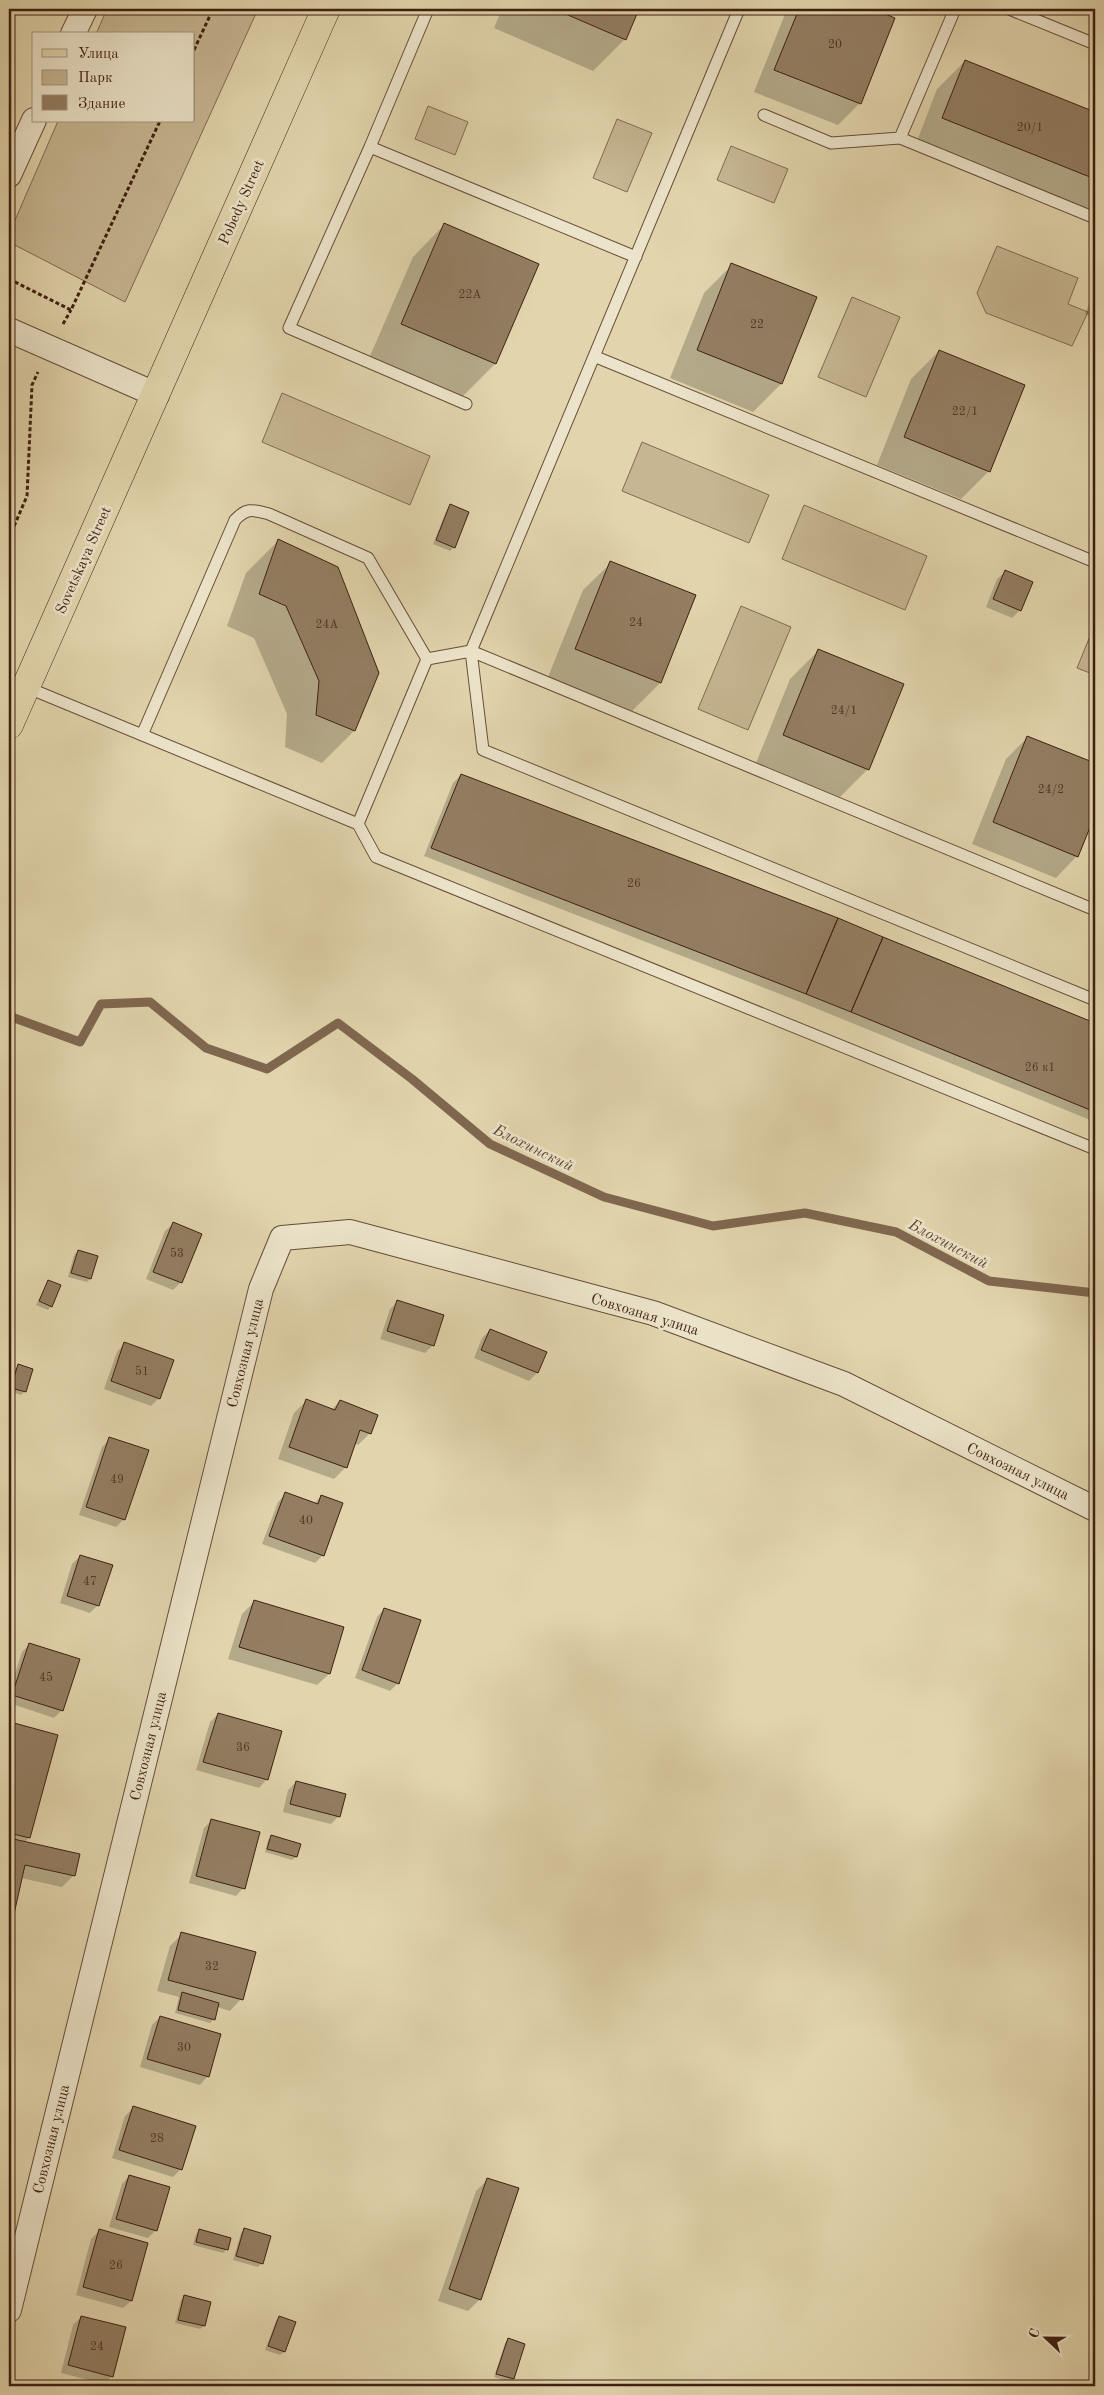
<svg xmlns="http://www.w3.org/2000/svg" width="1104" height="2395" font-family="'Old Standard TT',serif">
	<style>
		.green { fill: #c6b692; stroke: #826a52 }
		.shadow { fill: #0003 }
		.lines { fill: none; stroke-linecap: round; stroke-linejoin: round }
		.stream { stroke: #7f674f; stroke-width: 9 }
		.building { fill: #937e62; stroke: #3e1f11 }
		.lane-casing { stroke: #674c38; stroke-width: 13 }
		.street-casing { stroke: #674c38; stroke-width: 26 }
		.primary-casing { stroke: #3e1f11; stroke-width: 29 }
		.path { stroke: #3e1f11; stroke-width: 3; stroke-dasharray: 4 2.5; stroke-linecap: butt }
		.lane { stroke: #ece4ca; stroke-width: 11 }
		.street { stroke: #ece4ca; stroke-width: 24 }
		.primary { stroke: #e2d5ad; stroke-width: 28 }
		.labels { text-anchor: middle; stroke-width: 5; stroke-linejoin: round; paint-order: stroke }
		.number-label { font-size: 12px; fill: #533725 }
		.street-label { font-size: 15px; fill: #3e1f11; stroke: #ece4ca }
		.water-label { font-size: 16px; font-style: italic; fill: #5e4330; stroke: #ece4ca }
	</style>
	<rect width="100%" height="100%" fill="#e2d5ad"/>
	<filter id="stains"><feTurbulence type="fractalNoise" baseFrequency=".004" numOctaves="4"/><feColorMatrix values="0 0 0 0 .2 0 0 0 0 .09 0 0 0 0 .02 0 0 0 .5 -.17"/></filter>
	<radialGradient id="worn" r=".72"><stop offset=".6" stop-color="#630" stop-opacity="0"/><stop offset="1" stop-color="#630" stop-opacity=".3"/></radialGradient>
	<path class="green" d="M107 9H258L125 302 9 242V234L58 121H194V34H96Z
		M428 106 468 122 455 155 415 139Z
		M617 119 652 133 627 192 593 178Z
		M731 146 788 169 774 203 717 180Z
		M997 246 1078 278 1068 304 1088 312 1072 346 986 313 977 293Z
		M852 297 900 317 866 397 818 377Z
		M282 393 430 456 410 505 262 442Z
		M642 442 769 495 749 543 622 491Z
		M804 505 927 556 905 610 782 559Z
		M741 606 791 627 748 730 698 709Z
		M1095 624V675L1077 668Z"/>
	<path class="shadow" d="M502 9H638L625 39 593 71 494 28Z
		M787 9H869L893 18 859 104 838 125 754 92Z
		M965 61 1095 113V218L915 146 937 89Z
		M445 224 495 364 463 396 370 356 413 257Z
		M732 265 781 384 753 412 670 378 704 293Z
		M1095 289V318L1085 314Z
		M939 351 989 471 961 499 877 465 911 379Z
		M450 506 454 547 450 551 433 544 447 509Z
		M1095 535V554L1089 552Z
		M278 541 354 731 322 763 285 747 287 714 254 638 227 626 246 573Z
		M611 563 695 596 660 683 632 711 548 677 583 590Z
		M1005 572 1020 610 1012 618 986 607 997 579Z
		M818 651 868 769 840 797 756 763 790 679Z
		M1028 737 1095 764V811L1077 856 1056 878 972 844 1006 759Z
		M461 775 838 919 1095 1024V1122L798 1001 424 856 453 783Z
		M173 1224 200 1234 181 1282 173 1290 146 1279 165 1231Z
		M78 1251 90 1279 87 1282 68 1277 74 1255Z
		M48 1281 51 1306 48 1310 36 1305Z
		M398 1301 433 1345 425 1353 380 1339 390 1309Z
		M490 1330 545 1353 537 1373 529 1381 474 1358 482 1338Z
		M124 1344 159 1398 151 1406 104 1389 117 1352Z
		M19 1366 25 1391 21 1395 9 1391 15 1369Z
		M306 1401 331 1410 340 1401 370 1433 358 1445 354 1443 346 1467 334 1479 278 1459 294 1413Z
		M110 1439 124 1519 116 1527 79 1515 102 1447Z
		M286 1494 314 1504 321 1496 323 1555 315 1563 262 1544 278 1502Z
		M80 1556 98 1605 90 1613 60 1603 72 1564Z
		M254 1602 329 1674 317 1685 228 1659 242 1614Z
		M384 1609 398 1683 390 1691 355 1678 377 1617Z
		M30 1644 62 1710 54 1718 9 1703V1692L22 1652Z
		M218 1714 280 1732 266 1780 259 1788 196 1770 210 1722Z
		M14 1725 57 1736 29 1838 24 1843 74 1875 62 1887 21 1878 9 1924V1730Z
		M296 1782 339 1816 331 1824 283 1812 288 1790Z
		M212 1820 243 1888 236 1896 189 1883 204 1828Z
		M272 1836 299 1844 296 1857 292 1860 265 1852 268 1840Z
		M182 1934 241 1999 230 2011 217 2007 214 2019 210 2023 175 2013 179 1997 157 1991 170 1946Z
		M160 2017 220 2035 207 2077 200 2085 140 2067 152 2025Z
		M133 2108 181 2169 173 2177 112 2158 125 2116Z
		M129 2176 156 2230 148 2238 109 2227 122 2184Z
		M488 2179 480 2299 468 2311 438 2301 476 2191Z
		M244 2230 262 2263 258 2267 233 2260 241 2233Z
		M99 2231 131 2301 123 2308 76 2295 91 2239Z
		M199 2231 229 2239 226 2250 223 2253 193 2245 196 2234Z
		M185 2296 204 2326 200 2329 175 2323 181 2300Z
		M81 2317 112 2376 104 2384 61 2373 73 2325Z
		M279 2318 294 2323 284 2352 280 2355 265 2350 276 2321Z
		M508 2340 513 2379 509 2382 494 2377 505 2343Z"/>
	<g class="lines">
		<path class="stream" d="M9 1016 80 1042 101 1004 150 1002 206 1048 267 1069 338 1023 412 1079 490 1144 604 1197 713 1226 805 1213 896 1232 989 1281 1095 1293"/>
	</g>
	<path class="building" d="M554 9H639L626 40Z
		M799 9H873L895 18 861 104 774 70Z
		M965 60 1095 112V179L942 118Z
		M444 223 539 264 496 364 401 324Z
		M731 263 817 297 782 384 697 350Z
		M939 350 1025 385 990 472 904 437Z
		M450 504 469 512 455 548 436 540Z
		M278 539 338 567 379 673 355 731 316 715 319 681 286 606 259 594Z
		M610 561 696 595 661 683 575 649Z
		M1005 570 1033 582 1021 611 993 599Z
		M818 649 904 684 869 770 783 735Z
		M1027 736 1095 763V815L1078 857 993 822Z
		M461 774 838 918 806 994 431 848Z
		M838 918 883 937 851 1012 806 994Z
		M883 937 1095 1023V1112L851 1012Z
		M173 1222 202 1234 182 1283 153 1272Z
		M78 1250 98 1256 91 1279 71 1273Z
		M48 1280 61 1285 52 1307 39 1301Z
		M397 1300 444 1315 434 1346 387 1331Z
		M490 1329 547 1352 538 1373 481 1350Z
		M124 1342 174 1360 160 1399 111 1381Z
		M18 1364 33 1369 26 1392 11 1388Z
		M306 1399 335 1410 340 1400 378 1415 371 1434 360 1430 347 1468 289 1447Z
		M109 1437 149 1450 125 1520 86 1507Z
		M285 1492 318 1504 321 1495 343 1503 324 1556 269 1536Z
		M80 1555 113 1565 99 1606 67 1596Z
		M254 1600 344 1627 330 1674 239 1647Z
		M384 1608 421 1620 399 1684 362 1670Z
		M29 1643 80 1659 63 1711 12 1695Z
		M218 1713 282 1731 268 1780 203 1762Z
		M14 1723 58 1735 30 1838 9 1833V1742Z
		M296 1781 346 1794 340 1817 290 1804Z
		M211 1819 260 1832 245 1889 196 1876Z
		M271 1835 301 1844 297 1857 267 1849Z
		M9 1838 80 1854 75 1876 25 1865 12 1923 9 1922Z
		M181 1932 256 1952 243 2000 168 1980Z
		M182 1992 219 2003 215 2020 178 2010Z
		M160 2016 221 2034 209 2077 147 2059Z
		M133 2106 196 2126 182 2170 119 2150Z
		M129 2175 170 2187 157 2231 116 2219Z
		M487 2178 519 2188 481 2300 449 2289Z
		M244 2228 271 2236 263 2264 236 2256Z
		M99 2229 148 2243 132 2301 83 2287Z
		M199 2229 231 2238 228 2250 196 2242Z
		M184 2295 211 2302 205 2326 178 2320Z
		M81 2316 126 2327 113 2377 68 2365Z
		M279 2316 296 2322 285 2352 268 2346Z
		M508 2338 525 2344 514 2379 496 2374Z"/>
	<g class="lines">
		<g class="lane-casing">
			<path id="lane" d="M739 9 471 651 1095 910
				M1009 9 1095 44
				M764 115 831 143 900 138 1095 218
				M900 138 955 9
				M370 147 428 9
				M596 357 1095 562
				M466 404 289 328 370 147 636 257
				M26 687 358 824 427 659 471 651 483 750 1095 1000
				M142 735 235 520C247 507 253 510 269 514L368 558 427 659
				M358 824 376 857 1095 1149"/>
		</g>
		<g class="street-casing">
			<path id="street" d="M73 34 85 9
				M9 175 34 120
				M9 330 157 395
				M9 2310 261 1289 282 1238 350 1232 653 1313 844 1384 1095 1509"/>
		</g>
		<g class="primary-casing">
			<path id="primary" d="M9 725 326 9"/>
		</g>
		<path class="path" d="M9 10V9
			M194 50 213 9
			M9 279 71 310 160 121
			M63 324 71 310
			M9 538 27 496 32 385 38 372"/>
		<use href="#lane" class="lane"/>
		<use href="#street" class="street"/>
		<use href="#primary" class="primary"/>
	</g>
	<g class="labels">
		<g class="number-label">
			<text x="835" y="48">20</text>
			<text x="1030" y="131">20/1</text>
			<text x="470" y="298">22А</text>
			<text x="757" y="328">22</text>
			<text x="965" y="415">22/1</text>
			<text x="636" y="626">24</text>
			<text x="327" y="628">24А</text>
			<text x="844" y="714">24/1</text>
			<text x="1051" y="793">24/2</text>
			<text x="634" y="887">26</text>
			<text x="1040" y="1071">26 к1</text>
			<text x="177" y="1257">53</text>
			<text x="142" y="1375">51</text>
			<text x="117" y="1483">49</text>
			<text x="306" y="1524">40</text>
			<text x="90" y="1585">47</text>
			<text x="46" y="1681">45</text>
			<text x="243" y="1751">36</text>
			<text x="212" y="1970">32</text>
			<text x="184" y="2051">30</text>
			<text x="157" y="2142">28</text>
			<text x="116" y="2269">26</text>
			<text x="97" y="2350">24</text>
		</g>
		<g class="street-label">
			<text transform="translate(241 202) rotate(-66)" y="5">Pobedy Street</text>
			<text transform="translate(83 560) rotate(-66)" y="5">Sovetskaya Street</text>
			<text transform="translate(645 1314) rotate(17)" y="5">Совхозная улица</text>
			<text transform="translate(245 1353) rotate(-76)" y="5">Совхозная улица</text>
			<text transform="translate(1018 1471) rotate(26)" y="5">Совхозная улица</text>
			<text transform="translate(148 1746) rotate(-76)" y="5">Совхозная улица</text>
			<text transform="translate(51 2139) rotate(-76)" y="5">Совхозная улица</text>
		</g>
		<g class="water-label">
			<text transform="translate(534 1147) rotate(26)" y="6">Блохинский</text>
			<text transform="translate(949 1243) rotate(28)" y="6">Блохинский</text>
		</g>
	</g>
	<rect width="1104" height="2395" fill="none" stroke="#e2d5ad" stroke-width="30"/>
	<rect x="10" y="10" width="1084" height="2375" fill="none" stroke="#3e1f11" stroke-width="2.5"/>
	<rect x="15" y="15" width="1074" height="2365" fill="none" stroke="#3e1f11"/>
	<rect x="32" y="32" width="162" height="90" fill="#ece4ca" stroke="#a69580"/>
	<rect x="42" y="49" width="25" height="8" fill="#e2d5ad" stroke="#a69580"/>
	<text x="78" y="58" font-size="15" fill="#3e1f11">Улица</text>
	<rect x="42" y="70" width="25" height="15" fill="#c6b692" stroke="#a69580"/>
	<text x="78" y="82" font-size="15" fill="#3e1f11">Парк</text>
	<rect x="42" y="95" width="25" height="15" fill="#937e62" stroke="#a69580"/>
	<text x="78" y="108" font-size="15" fill="#3e1f11">Здание</text>
	<g transform="translate(1046 2338) rotate(292)" stroke="#ece4ca" stroke-width="4" paint-order="stroke">
	<path d="M0-4L9 19L0 12L-9 19Z" fill="#3e1f11"/>
	<text y="-8" font-size="14" font-weight="bold" text-anchor="middle" fill="#3e1f11">С</text>
	</g>
	<rect width="100%" height="100%" filter="url(#stains)"/>
	<rect width="100%" height="100%" fill="url(#worn)"/>
</svg>
